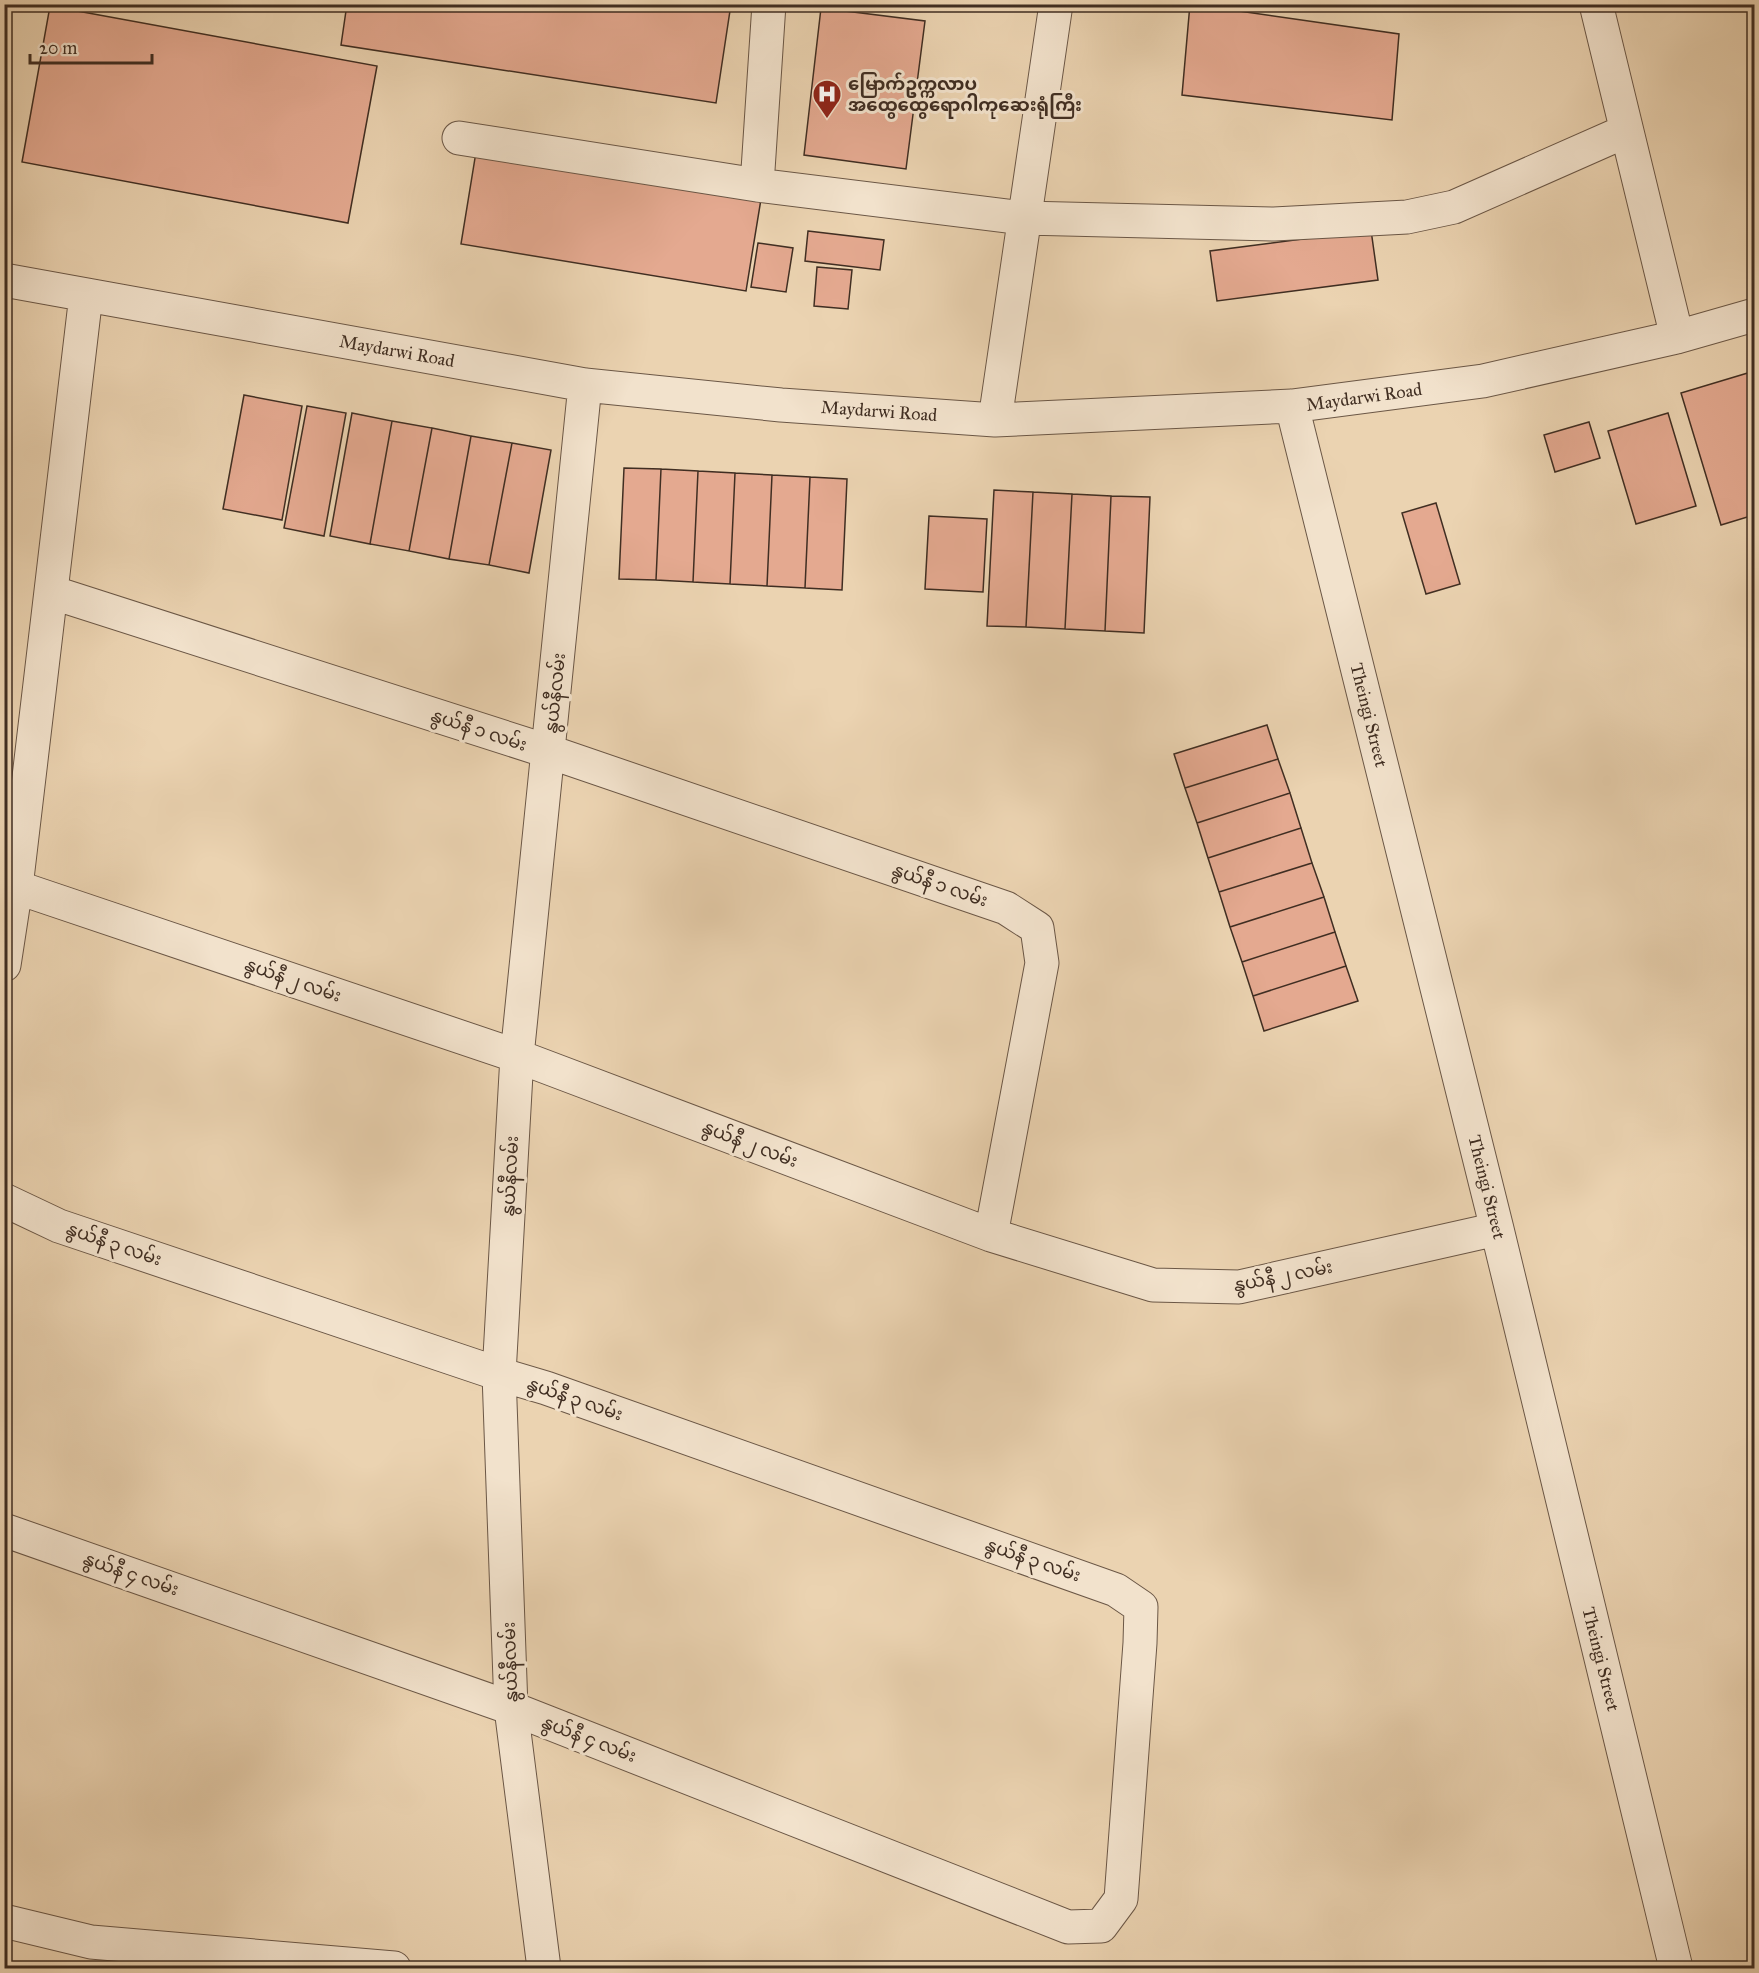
<svg xmlns="http://www.w3.org/2000/svg" width="1759" height="1973" font-family="'IM FELL Great Primer','Noto Sans Myanmar',serif">
	<style>
		.building { fill: #e4a990; stroke: #402e22; stroke-width: 1.5 }
		.lines { fill: none; stroke-linecap: round; stroke-linejoin: round }
		.minor-casing { stroke: #6b5746; stroke-width: 35 }
		.minor { stroke: #f2e2cc; stroke-width: 33 }
		.labels { text-anchor: middle; stroke-width: 6; stroke-linejoin: round; paint-order: stroke }
		.poi-label { font-size: 18px; font-weight: bold; fill: #402e22; stroke: #f2e2cc; text-anchor: start }
		.street-label { font-size: 18px; fill: #402e22; stroke: #f2e2cc }
	</style>
	<rect width="100%" height="100%" fill="#ebd3b1"/>
	<filter id="stains"><feTurbulence type="fractalNoise" baseFrequency=".00333" numOctaves="4"/><feColorMatrix values="0 0 0 0 .2 0 0 0 0 .09 0 0 0 0 .02 0 0 0 .5 -.17"/></filter>
	<radialGradient id="worn" r=".72"><stop offset=".6" stop-color="#630" stop-opacity="0"/><stop offset="1" stop-color="#630" stop-opacity=".3"/></radialGradient>
	<path class="building" d="M347 4H731L716 103 341 45Z
		M1190 4 1399 34 1392 120 1182 95Z
		M50 6 377 66 348 223 22 162Z
		M821 8 925 21 906 169 804 155Z
		M476 152 761 199 746 291 461 244Z
		M1371 230 1378 280 1217 301 1210 251Z
		M808 231 884 240 880 270 805 261Z
		M758 243 793 248 786 292 751 287Z
		M817 267 852 270 848 309 814 306Z
		M1751 372 1754 385V515L1721 525 1681 393Z
		M244 395 302 406 282 520 223 509Z
		M307 406 346 413 324 536 284 528Z
		M352 413 392 421 370 544 330 536Z
		M1668 413 1696 506 1636 524 1608 431Z
		M392 421 432 428 409 551 370 544Z
		M1589 422 1600 458 1555 472 1544 435Z
		M432 428 471 436 449 559 409 551Z
		M471 436 512 443 489 565 449 559Z
		M512 443 551 450 529 573 489 565Z
		M624 468 661 469 656 580 619 579Z
		M661 469 698 471 693 582 656 580Z
		M698 471 735 473 730 584 693 582Z
		M735 473 772 475 767 586 730 584Z
		M772 475 810 477 805 588 767 586Z
		M810 477 847 479 842 590 805 588Z
		M994 490 1033 492 1026 627 987 626Z
		M1033 492 1072 494 1065 629 1026 627Z
		M1072 494 1111 496 1105 631 1065 629Z
		M1111 496 1150 497 1144 633 1105 631Z
		M1436 503 1460 584 1426 594 1402 513Z
		M929 516 987 519 983 592 925 589Z
		M1267 725 1278 759 1185 788 1174 754Z
		M1278 759 1290 793 1197 823 1185 788Z
		M1290 793 1301 828 1208 858 1197 823Z
		M1301 828 1312 863 1219 892 1208 858Z
		M1312 863 1324 897 1230 927 1219 892Z
		M1324 897 1335 932 1242 962 1230 927Z
		M1335 932 1346 966 1253 996 1242 962Z
		M1346 966 1358 1001 1264 1031 1253 996Z"/>
	<g class="lines">
		<g class="minor-casing">
			<path id="minor" d="M1596 4 1677 337
				M459 138 757 185 1024 218 1274 224 1407 217 1454 207 1626 131
				M757 185 769 4
				M4 280 585 385 781 405 995 420 1292 406 1483 381 1677 337 1754 315
				M1292 406 1497 1229 1676 1968
				M995 420 1056 4
				M51 592 550 752 1006 908 1037 928 1042 963 991 1235
				M16 887 517 1056 991 1235 1153 1285 1239 1287 1497 1229
				M4 965 16 887 86 295
				M4 1200 59 1226 499 1374 546 1388 1116 1590 1141 1607 1140 1643 1121 1899 1101 1926 1068 1927 511 1708 4 1530
				M4 1921 91 1942 394 1968
				M544 1968 511 1708 499 1374 517 1056 585 385"/>
		</g>
		<use href="#minor" class="minor"/>
	</g>
	<defs>
		<g id="hospital-pin" transform="scale(1.5)"><path d="M0 17L-7.5 6A9.5 9.5 0 1 1 7.5 6Z" fill="#8f2418" stroke="#f2e2cc"/><path d="M-5-5h3v3.5h4V-5h3V5h-3V1.5h-4V5h-3Z" fill="#fff"/></g>
	</defs>
	<g fill-rule="evenodd">
		<use href="#hospital-pin" x="827" y="94"/>
	</g>
	<g class="labels">
		<g class="poi-label">
			<text x="848" y="90">မြောက်ဥက္ကလာပ<tspan x="848" dy="21">အထွေထွေရောဂါကုဆေးရုံကြီး</tspan></text>
		</g>
		<g class="street-label">
			<text transform="translate(397 351) rotate(10)" y="6">Maydarwi Road</text>
			<text transform="translate(1364 397) rotate(-8)" y="6">Maydarwi Road</text>
			<text transform="translate(879 411) rotate(4)" y="6">Maydarwi Road</text>
			<text transform="translate(555 693) rotate(-84)" y="6">နွယ်နီလမ်း</text>
			<text transform="translate(1369 715) rotate(76)" y="6">Theingi Street</text>
			<text transform="translate(479 730) rotate(18)" y="6">နွယ်နီ ၁ လမ်း</text>
			<text transform="translate(940 885) rotate(19)" y="6">နွယ်နီ ၁ လမ်း</text>
			<text transform="translate(293 980) rotate(19)" y="6">နွယ်နီ ၂ လမ်း</text>
			<text transform="translate(750 1144) rotate(21)" y="6">နွယ်နီ ၂ လမ်း</text>
			<text transform="translate(510 1176) rotate(-87)" y="6">နွယ်နီလမ်း</text>
			<text transform="translate(1487 1187) rotate(76)" y="6">Theingi Street</text>
			<text transform="translate(114 1244) rotate(19)" y="6">နွယ်နီ ၃ လမ်း</text>
			<text transform="translate(1283 1276) rotate(-11)" y="6">နွယ်နီ ၂ လမ်း</text>
			<text transform="translate(575 1399) rotate(19)" y="6">နွယ်နီ ၃ လမ်း</text>
			<text transform="translate(1033 1560) rotate(19)" y="6">နွယ်နီ ၃ လမ်း</text>
			<text transform="translate(131 1574) rotate(19)" y="6">နွယ်နီ ၄ လမ်း</text>
			<text transform="translate(1601 1659) rotate(76)" y="6">Theingi Street</text>
			<text transform="translate(510 1662) rotate(-92)" y="6">နွယ်နီလမ်း</text>
			<text transform="translate(589 1739) rotate(21)" y="6">နွယ်နီ ၄ လမ်း</text>
		</g>
	</g>
	<rect width="1759" height="1973" fill="none" stroke="#ebd3b1" stroke-width="24"/>
	<rect x="6" y="6" width="1747" height="1961" fill="none" stroke="#402e22" stroke-width="3"/>
	<rect x="12" y="12" width="1735" height="1949" fill="none" stroke="#402e22" stroke-width="1.5"/>
	<path d="M30 54v9h122v-9" fill="none" stroke="#402e22" stroke-width="3"/>
	<text x="39" y="54" font-size="18" fill="#402e22" stroke="#f2e2cc" stroke-width="4.5" paint-order="stroke">20 m</text>
	<rect width="100%" height="100%" filter="url(#stains)"/>
	<rect width="100%" height="100%" fill="url(#worn)"/>
</svg>
